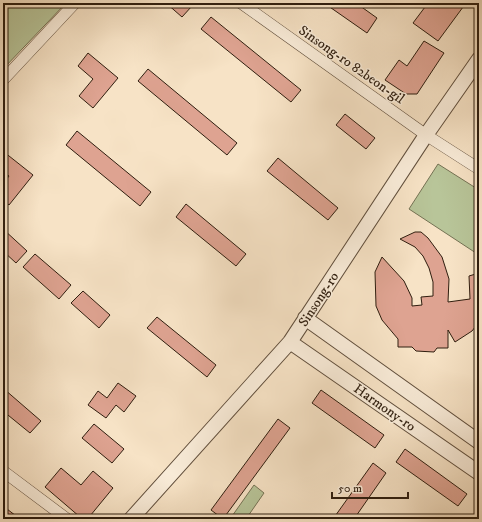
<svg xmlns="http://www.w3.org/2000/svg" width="482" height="522" font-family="'IM FELL DW Pica',serif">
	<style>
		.green { fill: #b8c599; stroke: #747254 }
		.building { fill: #dea391; stroke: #2f1e0f }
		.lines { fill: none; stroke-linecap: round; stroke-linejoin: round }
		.minor-casing { stroke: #614f3d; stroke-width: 12 }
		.tertiary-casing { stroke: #614f3d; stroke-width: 16 }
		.minor { stroke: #faedda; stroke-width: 11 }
		.tertiary { stroke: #faedda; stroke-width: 14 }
		.labels { text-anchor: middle; stroke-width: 3; stroke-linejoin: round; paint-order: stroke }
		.street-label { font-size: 14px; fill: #2f1e0f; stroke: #faedda }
	</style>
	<rect width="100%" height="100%" fill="#f7e3c6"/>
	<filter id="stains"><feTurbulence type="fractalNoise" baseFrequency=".005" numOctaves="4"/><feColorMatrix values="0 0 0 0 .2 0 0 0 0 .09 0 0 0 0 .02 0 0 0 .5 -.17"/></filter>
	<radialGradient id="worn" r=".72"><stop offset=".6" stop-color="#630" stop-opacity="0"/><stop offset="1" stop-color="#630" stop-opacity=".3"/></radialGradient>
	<path class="green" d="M3 3H66L3 69Z
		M438 164 479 190V255L409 209Z
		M254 485 264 493 246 519H230Z"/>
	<path class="building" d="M166 3H189L192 6 182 17Z
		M324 3H356L377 18 367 33Z
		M428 3H466L438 41 413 23Z
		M211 17 301 90 291 102 201 29Z
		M424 41 444 53 417 94H406L385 80 399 60 407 66Z
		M88 53 118 78 93 108 79 96 93 79 78 66Z
		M148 69 237 143 227 155 138 81Z
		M345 114 375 138 366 149 336 125Z
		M77 131 151 192 140 206 66 145Z
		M4 152 33 175 9 205 3 200V184L9 176 3 171Z
		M278 158 338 208 328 220 267 171Z
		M186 204 246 254 236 266 176 217Z
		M3 229 27 251 16 263 3 251Z
		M415 232H421L428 238 442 257 449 279 448 302 470 299 469 276 479 273V322L472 331 455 342 448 330V348H437L434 352 416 351 412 347H398V339L382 320 376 306 375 272 382 257 404 281 412 298V306L422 305 421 297 433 296V282L429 268 423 256 415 247 400 239Z
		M35 254 71 285 59 299 23 267Z
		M83 291 110 315 99 328 71 303Z
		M157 317 216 365 207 377 147 328Z
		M118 383 136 396 124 412 116 405 106 418 88 405 98 391 107 398Z
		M4 389 41 421 30 433 3 411Z
		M321 390 384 435 375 448 312 403Z
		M278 419 290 428 223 519 211 510Z
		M94 424 124 449 112 463 82 438Z
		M405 449 467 494 458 506 396 462Z
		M373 463 386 473 354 519H333Z
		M61 468 81 485 93 471 113 488 90 516 80 517 45 487Z
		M7 509 20 519H3V515Z"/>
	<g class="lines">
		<g class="minor-casing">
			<path id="minor" d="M241 3 426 135 479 169
				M3 80 75 3
				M3 471 67 519"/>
		</g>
		<g class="tertiary-casing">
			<path id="tertiary" d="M305 318 479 442
				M290 342 479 473
				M131 519 290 342 426 135 479 59"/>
		</g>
		<use href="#minor" class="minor"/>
		<use href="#tertiary" class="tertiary"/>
	</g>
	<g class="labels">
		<g class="street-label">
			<text transform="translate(352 64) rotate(35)" y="5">Sinsong-ro 82beon-gil</text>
			<text transform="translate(318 299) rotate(-57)" y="5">Sinsong-ro</text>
			<text transform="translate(385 407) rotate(35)" y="5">Harmony-ro</text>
		</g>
	</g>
	<rect width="482" height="522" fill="none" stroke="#f7e3c6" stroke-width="16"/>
	<rect x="4" y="4" width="474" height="514" fill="none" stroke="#2f1e0f" stroke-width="2"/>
	<rect x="8" y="8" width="466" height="506" fill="none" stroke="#2f1e0f"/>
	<path d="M332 492v6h76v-6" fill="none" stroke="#2f1e0f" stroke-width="2"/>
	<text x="338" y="492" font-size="12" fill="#2f1e0f" stroke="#faedda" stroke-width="3" paint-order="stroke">50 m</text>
	<rect width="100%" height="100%" filter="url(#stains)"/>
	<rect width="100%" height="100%" fill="url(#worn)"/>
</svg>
